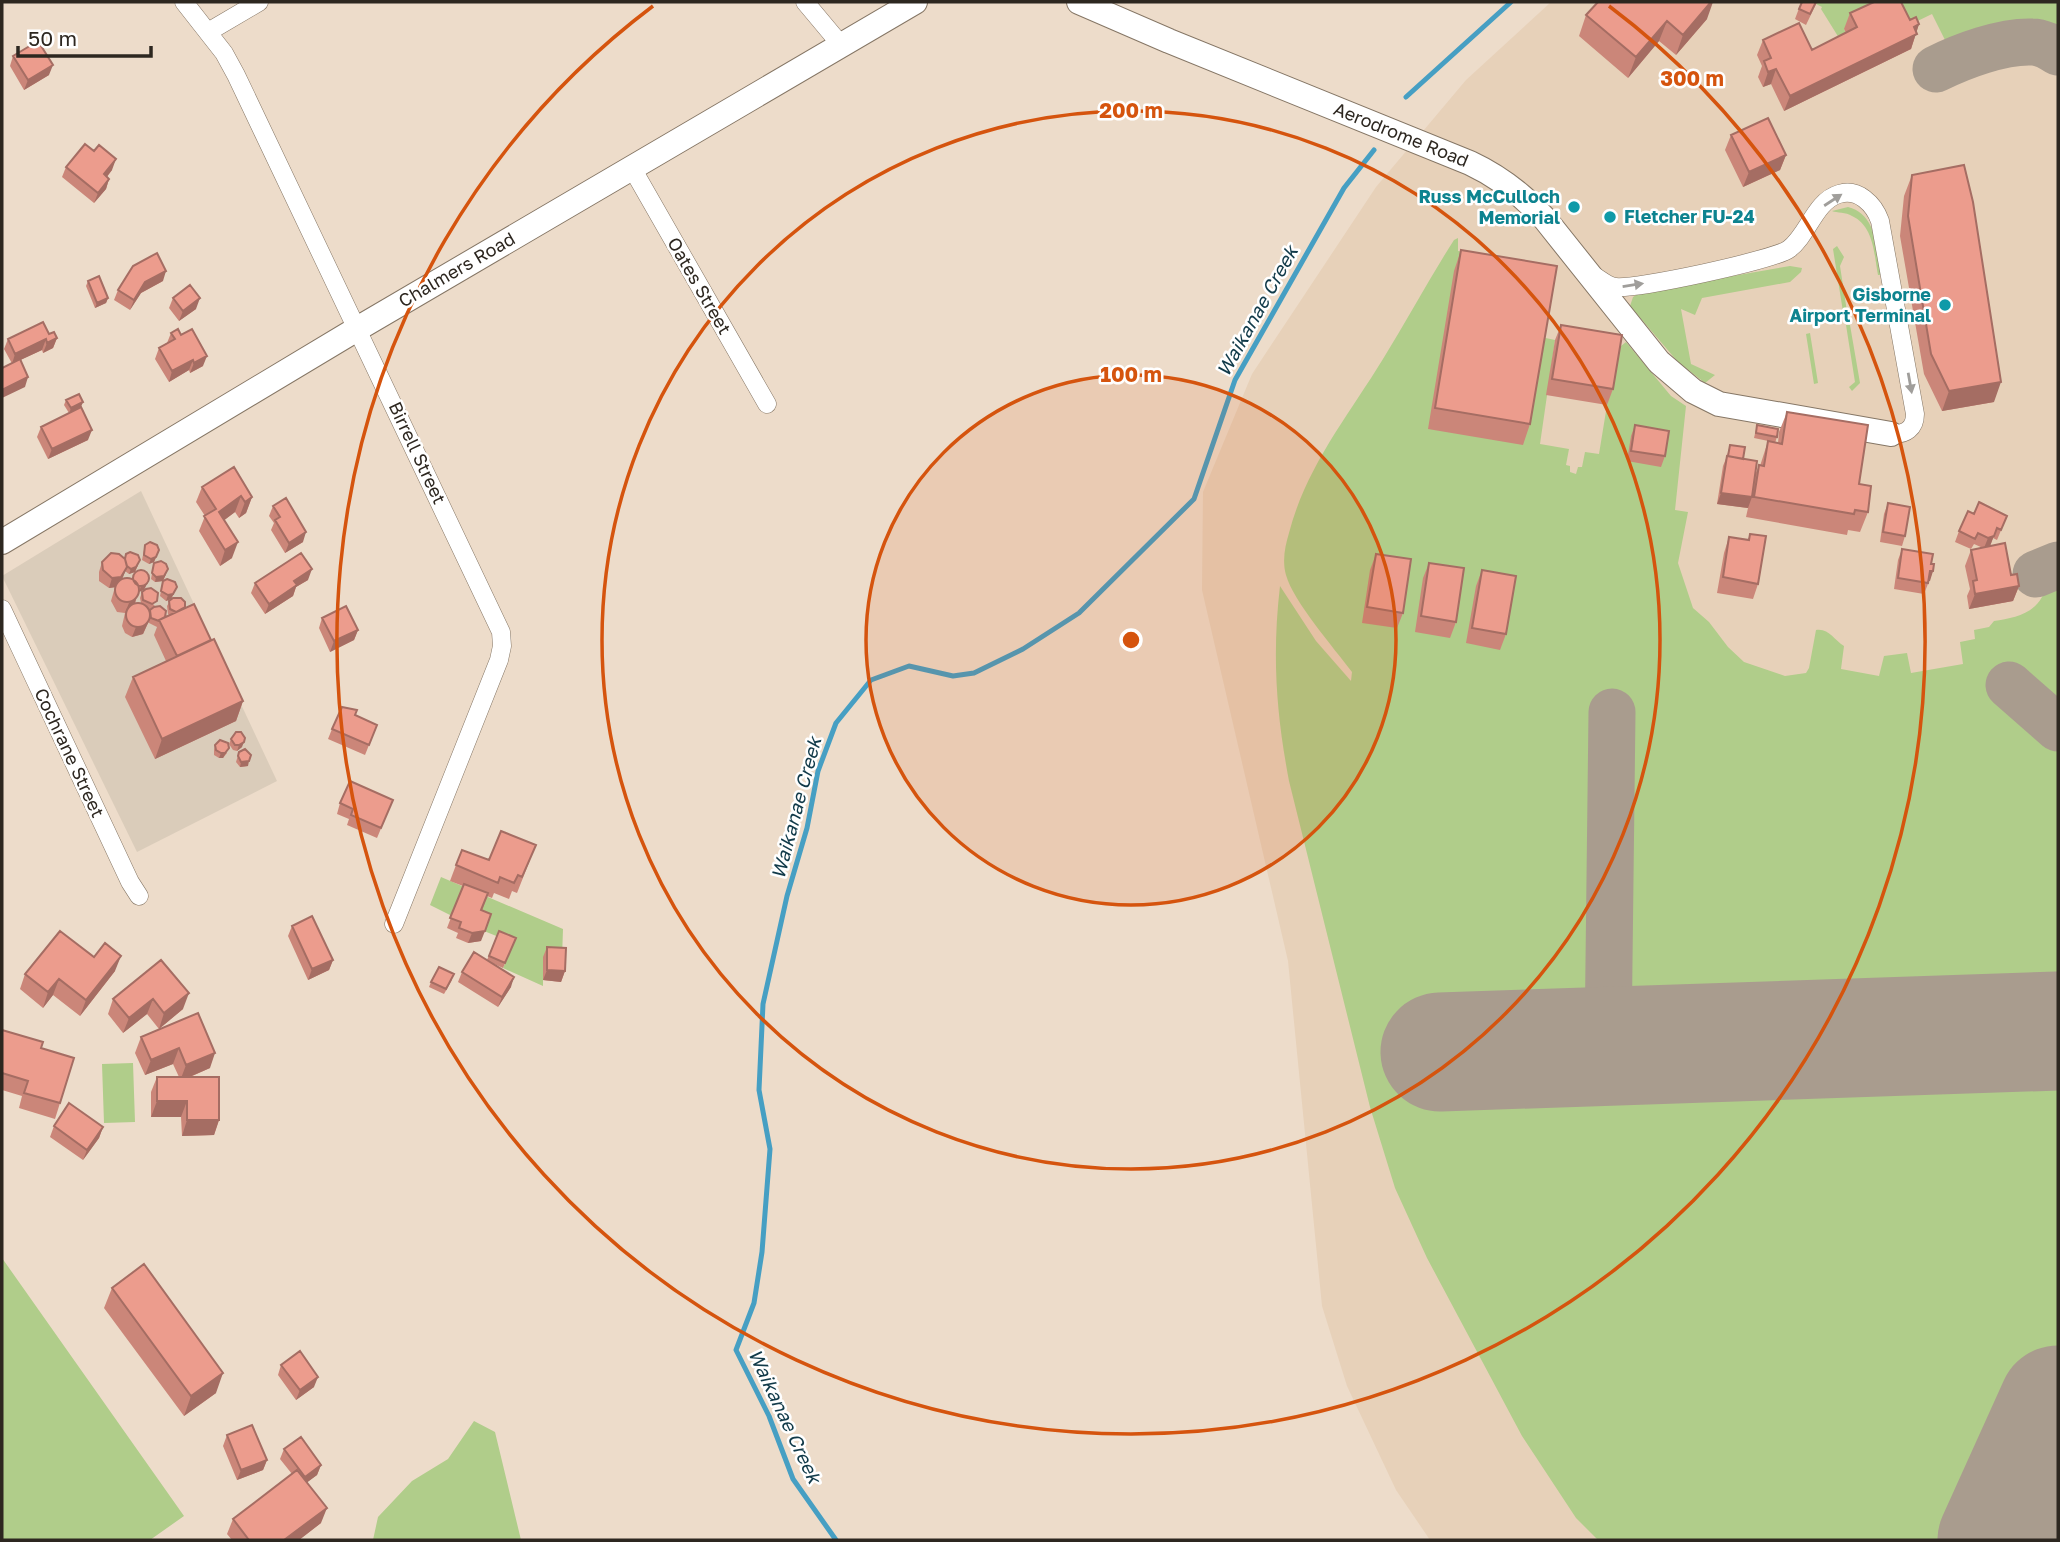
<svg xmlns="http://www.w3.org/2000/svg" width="2060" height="1542" font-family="'Golos Text',sans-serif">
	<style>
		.built { fill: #e7d1b9 }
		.industrial { fill: #daccba }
		.green { fill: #b0cd8a }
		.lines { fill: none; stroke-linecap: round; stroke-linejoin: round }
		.stream { stroke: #469fc3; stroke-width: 5 }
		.taxiway { stroke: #a99c8e; stroke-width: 47 }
		.runway { stroke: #a99c8e; stroke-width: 119 }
		.street-casing { stroke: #857665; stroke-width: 19 }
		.secondary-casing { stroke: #857665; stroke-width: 26 }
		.street { stroke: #fff; stroke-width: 18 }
		.secondary { stroke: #fff; stroke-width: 24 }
		.wall { fill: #cb8679 }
		.shaded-wall { fill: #a56d63 }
		.building { fill: #ec9c8d; stroke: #a56d63; stroke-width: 2 }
		.oneway { fill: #a09e9b }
		.ring { fill: none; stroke: #d5540e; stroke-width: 3.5 }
		.culture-dot { fill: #0f9aa8; stroke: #fff; stroke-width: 2.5 }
		.labels { text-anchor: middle; stroke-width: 5; stroke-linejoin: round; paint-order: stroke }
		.street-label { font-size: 18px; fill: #2d2720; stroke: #fff }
		.culture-label { font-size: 18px; font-weight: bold; fill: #0d838f; stroke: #fff; text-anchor: end }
		.water-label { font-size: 19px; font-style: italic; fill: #113a49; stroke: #fff }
		.centre { fill: #d5540e; stroke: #fff; stroke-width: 3.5 }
		.ring-label { font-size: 21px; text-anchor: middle; font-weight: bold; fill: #d5540e; stroke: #fff; stroke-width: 5; stroke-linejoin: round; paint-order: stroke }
	</style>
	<rect width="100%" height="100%" fill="#eddcca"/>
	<path class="built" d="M1551 2H2058V1540H1430L1396 1490 1347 1386 1322 1306 1288 961 1202 590 1203 492 1252 374 1376 187 1466 80Z"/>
	<path class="industrial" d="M141 491 277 781 137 852 2 576Z"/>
	<path class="green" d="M1817 2H2058V38L2039 32 1948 46 1932 14 1901 29H1844L1851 43 1844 46 1821 9 1822 7 1816 4Z
		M1848 207C1877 214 1877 250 1881 275H1878C1874 254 1874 226 1852 216 1846 212 1837 213 1832 211Z
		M1458 238V251L1492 257 1541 337 1555 340 1540 444 1569 449 1566 465 1570 466V472L1576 474 1578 467H1582L1585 452 1599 454 1616 350 1626 342 1671 396 1686 406 1675 510 1688 512 1678 563 1693 608 1709 622 1728 647 1744 662 1785 676 1806 673 1809 668 1816 630C1829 628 1834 640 1844 646L1841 669 1879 676 1884 656 1907 653 1911 673 1963 664 1960 642 1975 639 1974 630 1989 627 1994 621C2012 618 2032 615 2042 597 2048 588 2050 583 2058 575V1540H1598L1576 1518 1522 1436 1427 1258 1395 1188 1370 1107 1289 781C1276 712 1272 655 1280 586L1316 641 1351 681 1352 672C1334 648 1293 601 1286 575 1282 561 1285 546 1289 533 1306 467 1348 416 1383 359 1407 320 1429 279 1454 240Z
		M1837 246 1844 257 1840 266 1848 318H1844L1833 249Z
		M1790 266 1802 268 1801 272 1790 282 1702 298 1695 315 1681 309 1691 364 1715 375 1705 383 1678 362 1630 306 1633 297 1641 292Z
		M1846 325H1850L1860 383 1852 391 1849 387 1855 382Z
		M1810 333 1818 383 1814 384 1806 334Z
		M441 877 563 929 562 958 543 957V986L503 968 514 943 484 931 478 921 484 904 452 916 430 905Z
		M133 1063 135 1122 104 1123 102 1064Z
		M2 1258 184 1516 150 1540H2Z
		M474 1421 495 1432 521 1540H373L378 1517 412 1481 448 1459Z"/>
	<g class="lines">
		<path class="stream" d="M1406 97 1511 2
			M836 1540 793 1479 769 1416 736 1350 754 1303 762 1252 770 1149 759 1090 763 1004 787 896 807 828 818 771 836 723 871 680 909 666 953 676 974 673 1023 649 1079 613 1194 499 1235 380 1344 188 1374 150"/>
		<path class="taxiway" d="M1936 69C1962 56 2002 41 2032 42 2042 42 2050 47 2058 52
			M2036 574 2058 565
			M2009 685 2058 728
			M1608 1046 1612 712"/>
		<path class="runway" d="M1440 1052 2058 1031
			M1997 1540 2058 1405"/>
		<g class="street-casing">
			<path id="street" d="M184 2 224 53 236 75 501 632 502 646 499 660 394 924
				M805 2 841 45
				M208 32 259 2
				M632 168 767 404
				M1596 277C1602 281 1608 286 1615 287 1634 290 1774 260 1789 249 1808 235 1815 201 1839 194 1858 188 1874 204 1880 221L1915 414C1915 428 1906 435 1891 434
				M2 609 130 882 139 896"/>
		</g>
		<g class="secondary-casing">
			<path id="secondary" d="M1079 2 1169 41 1470 163C1500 177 1523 195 1545 219L1659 362 1693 391 1719 404 1891 434
				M2 542 357 329 915 2"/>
		</g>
		<use href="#street" class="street"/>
		<use href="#secondary" class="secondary"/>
	</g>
	<path class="wall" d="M1798 2H1817L1806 25 1795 19 1801 3Z
		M1850 13 1910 20 1919 24 1911 49 1784 111 1771 84 1763 87 1758 77 1762 66 1757 55 1763 40 1812 50 1846 33 1844 29Z
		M1586 15 1707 19 1676 55 1659 41 1628 78 1579 36Z
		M13 56 49 75 24 90 10 66Z
		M1731 135 1786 155 1780 170 1743 187 1725 150Z
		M66 167 112 170 107 177 109 179 106 189 94 203 62 177Z
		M1912 175 1994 402 1942 411 1924 374 1900 236 1904 196Z
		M1461 250 1530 424 1523 445 1428 429 1454 271Z
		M88 281 108 298 106 303 95 308 86 286Z
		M163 281 141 293 130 310 114 300 118 290Z
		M173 298 196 309 179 321 169 308Z
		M1561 325 1613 389 1607 405 1546 395 1555 340Z
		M171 333 181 335 203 366 190 373 189 370 169 382 155 359 159 348 167 343Z
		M49 334 57 338 53 348 43 353 42 350 20 360 25 387 4 349 8 339Z
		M66 400 81 407 88 440 48 459 37 437 41 427 69 413 64 405Z
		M1787 412 1859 484 1868 512 1860 532 1848 530 1847 535 1746 517 1748 508 1717 504 1723 466 1727 456 1730 445 1743 459 1755 475 1759 465 1760 466 1768 441 1773 442 1754 438 1757 425 1777 437 1775 443H1778L1779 432Z
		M1635 425 1665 456 1661 467 1627 461 1631 436Z
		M202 487 252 497 246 513 239 518 235 512 224 520 232 558 220 566 199 531 205 516 196 502Z
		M1888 503 1905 536 1902 546 1880 542 1884 514Z
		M273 506 303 542 285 553 271 530 274 523 269 516Z
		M1974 514 2007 516 1997 540 1993 538 1990 546 2019 586 2013 601 1969 609 1967 596 1970 589 1965 566 1971 550 1983 548 1974 544 1971 549 1955 542 1959 531Z
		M1750 534 1758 584 1753 599 1717 593 1724 553 1729 537 1748 540Z
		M145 545 157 555 154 562 149 564 142 560Z
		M1902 549 1931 564 1933 571 1924 594 1894 589 1898 560Z
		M126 554 138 565 135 572 129 574 125 571 122 579H132L134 574 148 583 138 591 135 604 141 603 140 598 142 592 165 617 169 615 168 614 167 606 171 599 166 601 160 596 163 581 177 587 171 599 185 608 211 640 243 701 236 721 155 759 125 697 133 677 166 661 154 635 157 627 149 623V621L143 634 132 637 125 633 122 626 125 613 117 612 111 601 115 587 109 588 99 581V572L102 562 124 558Z
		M1376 554 1403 613 1397 628 1362 623 1370 570Z
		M154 563 166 574 163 581 155 582 151 579Z
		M1429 563 1456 622 1450 638 1415 632 1423 578Z
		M1482 570 1506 634 1500 650 1466 643 1476 586Z
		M308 580 296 587 293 596 265 614 251 593 255 583Z
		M322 618 358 630 354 640 330 652 319 628Z
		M355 715 377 725 365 755 328 739 332 729Z
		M231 739 242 747 237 751 233 750 229 744Z
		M215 745 227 753 223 758H219L214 755V750Z
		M239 752 248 766 240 767 236 762Z
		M393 800 377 838 347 825 349 819 337 814 340 803Z
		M489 860H530L517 893 512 891 509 899 494 893 492 898 487 896 482 911 481 941 468 943 456 938 458 933 447 928 463 886 450 881 456 865Z
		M292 926 333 960 329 970 308 980 288 936Z
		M499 931 516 938 503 968 494 964 511 987 498 1007 458 982 462 972 487 960Z
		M547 947 565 971 561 982 543 980V957Z
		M94 957 115 971 80 1016 53 995 43 1008 20 989 25 974Z
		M161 960 183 1009 159 1029 147 1014 123 1033 108 1014 113 999Z
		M452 980 444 994 429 987 431 982Z
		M198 1013 210 1068 190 1077 219 1120 214 1135 182 1136 181 1117H151V1092L157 1077H179L173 1064 145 1075 135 1053 141 1037Z
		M2 1030 41 1048 60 1103 55 1119 19 1108 22 1096 2 1090Z
		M54 1126 103 1127 99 1138 83 1160 50 1137Z
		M112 1288 216 1393 184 1416 104 1308Z
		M281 1365 314 1387 296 1400 278 1375Z
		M227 1435 267 1460 263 1470 237 1480 223 1446Z
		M284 1449 321 1465 317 1475 307 1482 321 1523 299 1540H232L227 1534 233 1519 292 1474 280 1459Z"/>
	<path class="shaded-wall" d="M1711 2H1713L1707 19 1676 55 1683 35Z
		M1667 21 1659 41 1628 78 1636 57Z
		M1919 24 1911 49 1784 111 1790 96Z
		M53 65 49 75 24 90 28 80Z
		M1776 69 1771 84 1763 87 1768 72Z
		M1786 155 1780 170 1743 187 1749 172Z
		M116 159 112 170 100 185 104 174Z
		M109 179 106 189 94 203 98 193Z
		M166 271 163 281 141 293 130 310 134 300 145 282Z
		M108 298 106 303 95 308 97 303Z
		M200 298 196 309 179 321 183 311Z
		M57 338 53 348 43 353 47 343Z
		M46 339 42 350 12 364 15 354Z
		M207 356 203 366 190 373 194 363Z
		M193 360 189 370 169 382 172 371Z
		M28 377 25 387 2 398V390Z
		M2001 382 1994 402 1942 411 1949 391Z
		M83 402 81 407 69 414 71 408Z
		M92 430 88 440 48 459 52 449Z
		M1721 493 1752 497 1748 508 1717 504Z
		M241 496 235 512 214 528 219 512Z
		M252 497 246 513 239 518 245 502Z
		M1997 528 1990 546 1984 548 1988 538Z
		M306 532 303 542 285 553 289 543Z
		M238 542 232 558 220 566 225 550Z
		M159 550 154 562 149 564 151 559Z
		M140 560 135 572 129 574 131 569Z
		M127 567 123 577 117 587 109 588 112 578Z
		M168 569 163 581 155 582 156 577Z
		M312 569 308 580 296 587 293 596 265 614 269 604 294 581Z
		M1930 571H1933L1930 581H1926Z
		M150 578 144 590 139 592 141 586Z
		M2019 586 2013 601 1969 609 1975 594Z
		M177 587 171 599 166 601 168 595Z
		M136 599 133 609 125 613 129 603Z
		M151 616 143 634 132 637 136 627Z
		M358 630 354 640 330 652 334 641Z
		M243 701 236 721 155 759 162 739Z
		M244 742 242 747 237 751 239 745Z
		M229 748 223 758H219L221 753Z
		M249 761 248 766 240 767 241 762Z
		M485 931 481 941 468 943 472 933Z
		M121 956 115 971 80 1016 86 1000Z
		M333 960 329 970 308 980 312 969Z
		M547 970 565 971 561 982 543 980Z
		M514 977 511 987 498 1007 502 997Z
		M59 979 53 995 43 1008 48 992Z
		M189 993 183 1009 159 1029 164 1013Z
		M153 999 147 1014 123 1033 129 1018Z
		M179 1048 173 1064 145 1075 151 1060Z
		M215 1053 210 1068 180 1081 186 1065Z
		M157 1101H187L181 1117H151Z
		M187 1120H219L214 1135 182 1136Z
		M103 1127 99 1138 83 1160 87 1150Z
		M223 1373 216 1393 184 1416 191 1396Z
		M318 1377 314 1387 296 1400 300 1390Z
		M267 1460 263 1470 237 1480 241 1470Z
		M321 1465 317 1475 301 1487 305 1477Z
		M327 1508 321 1523 299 1540H284Z"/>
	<path class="building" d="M1598 2H1711L1683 35 1667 21 1636 57 1586 15Z
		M1802 2H1816L1810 14 1799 9Z
		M1874 2H1901L1910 20 1916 17 1919 24 1914 27 1917 34 1790 96 1776 69 1768 72 1764 61 1771 58 1763 40 1799 23 1812 50 1857 27 1850 13Z
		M38 41 53 65 28 80 13 56Z
		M1768 118 1786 155 1749 172 1731 135Z
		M85 144 94 151 99 145 116 159 104 174 109 179 98 193 66 167Z
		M1964 165 1973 202 2001 382 1949 391 1931 354 1908 216 1912 175Z
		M1461 250 1557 266 1530 424 1435 408Z
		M157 253 166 271 145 282 134 300 118 290 133 266Z
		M99 276 108 298 97 303 88 281Z
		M190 285 200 298 183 311 173 298Z
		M43 322 49 334 54 332 57 338 47 343 46 339 15 354 8 339Z
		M1561 325 1622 335 1613 389 1552 379Z
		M178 329 181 335 192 329 207 356 194 363 193 360 172 371 159 348 175 339 171 333Z
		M20 359 28 377 2 390V368Z
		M79 394 83 402 71 408 66 400Z
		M81 407 92 430 52 449 41 427Z
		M1787 412 1868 425 1859 484 1871 486 1868 512 1855 510 1854 514 1754 497 1759 465 1764 466 1768 441 1782 444Z
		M1635 425 1669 431 1665 456 1631 451Z
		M1757 425 1778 429 1777 437 1756 433Z
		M1730 445 1745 447 1743 459 1728 456Z
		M1727 456 1757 461 1752 497 1721 493Z
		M234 467 252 497 245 502 241 496 219 512 238 542 225 550 204 516 216 509 202 487Z
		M286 498 306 532 289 543 275 520 280 517 273 506Z
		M1979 502 2007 516 2001 530 1997 528 1994 536 1988 538 1978 533 1975 539 1959 531 1968 511 1974 514Z
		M1888 503 1910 507 1905 536 1883 532Z
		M1750 534 1766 536 1758 584 1723 577 1729 537 1749 540Z
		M150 542 157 545 159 550 156 557 151 559 144 555 145 545Z
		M2005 543 2011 575 2017 574 2019 586 1975 594 1973 581 1977 580 1971 550Z
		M1902 549 1933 554 1931 564H1934L1933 571H1930L1928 583 1898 578Z
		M130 552 138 555 140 560 136 567 131 569 127 566 125 559 126 554Z
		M111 553 119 554 125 559 127 567 121 577 112 578 103 570 102 562Z
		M301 553 312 569 294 581 297 585 269 604 255 583Z
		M1376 554 1411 559 1403 613 1367 607Z
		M161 561 166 564 168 569 164 576 156 577 152 573 154 563Z
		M1429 563 1464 568 1456 622 1421 616Z
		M1482 570 1516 576 1506 634 1472 628Z
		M133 578a8 8 0 1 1 16 0a8 8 0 1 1-16 0Z
		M115 590a12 12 0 1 1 24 0a12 12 0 1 1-24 0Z
		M167 579 175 582 177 587 173 594 168 595 161 591 163 581Z
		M151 588 158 593 157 601 152 604 143 600 142 592 146 589Z
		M173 598H181L185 602V607L176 612 170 609 169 601Z
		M126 615a12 12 0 1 1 24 0a12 12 0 1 1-24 0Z
		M194 604 211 640 177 656 159 620Z
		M160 606 166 611 165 617 159 620V621L151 618 150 610 154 607Z
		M346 606 358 630 334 641 322 618Z
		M214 639 243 701 162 739 133 677Z
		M342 707 357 710 355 715 377 725 369 745 332 729Z
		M236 732H241L245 738 244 742 239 745H235L231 739Z
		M220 740 228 743 229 748 225 753H221L216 750 215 745Z
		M245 749 251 755 249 761 241 762 238 756 239 752Z
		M350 781 393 800 381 828 351 815 353 809 340 803Z
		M501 831 536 845 522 877 518 875 514 883 500 877 498 883 456 865 462 850 489 860Z
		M464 884 488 893 481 910 491 914 485 931 472 933 459 928 461 922 450 918Z
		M312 916 333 960 312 969 292 926Z
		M60 931 94 957 105 943 121 956 86 1000 59 979 48 992 25 974Z
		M499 931 516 938 505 963 489 956Z
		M547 947 566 948 565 971 547 970Z
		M474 952 514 977 502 997 462 972Z
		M161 960 189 993 164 1013 153 999 129 1018 113 999Z
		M439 967 454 974 446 989 431 982Z
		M198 1013 215 1053 186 1065 179 1048 151 1060 141 1037Z
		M2 1030 43 1042 41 1048 74 1058 60 1103 24 1093 28 1081 2 1073Z
		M157 1077H219V1120H187V1101H157Z
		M69 1103 103 1127 87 1150 54 1126Z
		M144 1264 223 1373 191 1396 112 1288Z
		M300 1351 318 1377 300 1390 281 1365Z
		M252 1425 267 1460 241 1470 227 1435Z
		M301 1437 321 1465 305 1477 284 1449Z
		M297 1470 327 1508 284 1540H249L233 1519Z"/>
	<defs><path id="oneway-solid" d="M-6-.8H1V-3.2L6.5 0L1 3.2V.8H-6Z" transform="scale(1.75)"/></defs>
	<g class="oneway">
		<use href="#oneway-solid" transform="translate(1833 200) rotate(-33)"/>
		<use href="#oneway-solid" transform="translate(1633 285) rotate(-9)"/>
		<use href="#oneway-solid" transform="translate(1910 383) rotate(80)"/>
	</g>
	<circle cx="1131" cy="640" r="265" fill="#d5540e" fill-opacity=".12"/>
	<g class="ring">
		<circle cx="1131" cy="640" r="265"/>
		<circle cx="1131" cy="640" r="529"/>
		<path d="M1609 6A794 794 0 1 1 653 6"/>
	</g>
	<g class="culture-dot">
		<circle cx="1574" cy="207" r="7"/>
		<circle cx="1610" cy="217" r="7"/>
		<circle cx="1945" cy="305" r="7"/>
	</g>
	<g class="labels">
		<g class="street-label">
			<text transform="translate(1401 135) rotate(22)" y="6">Aerodrome Road</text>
			<text transform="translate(457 270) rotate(-30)" y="6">Chalmers Road</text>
			<text transform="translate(699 286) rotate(60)" y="6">Oates Street</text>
			<text transform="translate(417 453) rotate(65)" y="6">Birrell Street</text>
			<text transform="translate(69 753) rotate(65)" y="6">Cochrane Street</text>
		</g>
		<g class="culture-label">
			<text x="1560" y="203">Russ McCulloch<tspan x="1560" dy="21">Memorial</tspan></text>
			<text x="1624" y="223" text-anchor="start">Fletcher FU-24</text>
			<text x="1931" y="301">Gisborne<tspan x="1931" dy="21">Airport Terminal</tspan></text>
		</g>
		<g class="water-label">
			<text transform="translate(1257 311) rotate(-61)" y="7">Waikanae Creek</text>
			<text transform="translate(796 808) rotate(-75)" y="7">Waikanae Creek</text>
			<text transform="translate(785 1416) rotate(65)" y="7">Waikanae Creek</text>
		</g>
	</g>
	<circle cx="1131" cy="640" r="10" class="centre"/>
	<g class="ring-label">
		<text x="1692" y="86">300 m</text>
		<text x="1131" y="118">200 m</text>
		<text x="1131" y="382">100 m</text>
	</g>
	<rect width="2060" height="1542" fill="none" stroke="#2d2720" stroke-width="7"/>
	<path d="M18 46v10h133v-10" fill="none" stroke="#2d2720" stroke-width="3.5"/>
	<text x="28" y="46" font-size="21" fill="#2d2720" stroke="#ffffff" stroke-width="5" paint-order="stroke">50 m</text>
</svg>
